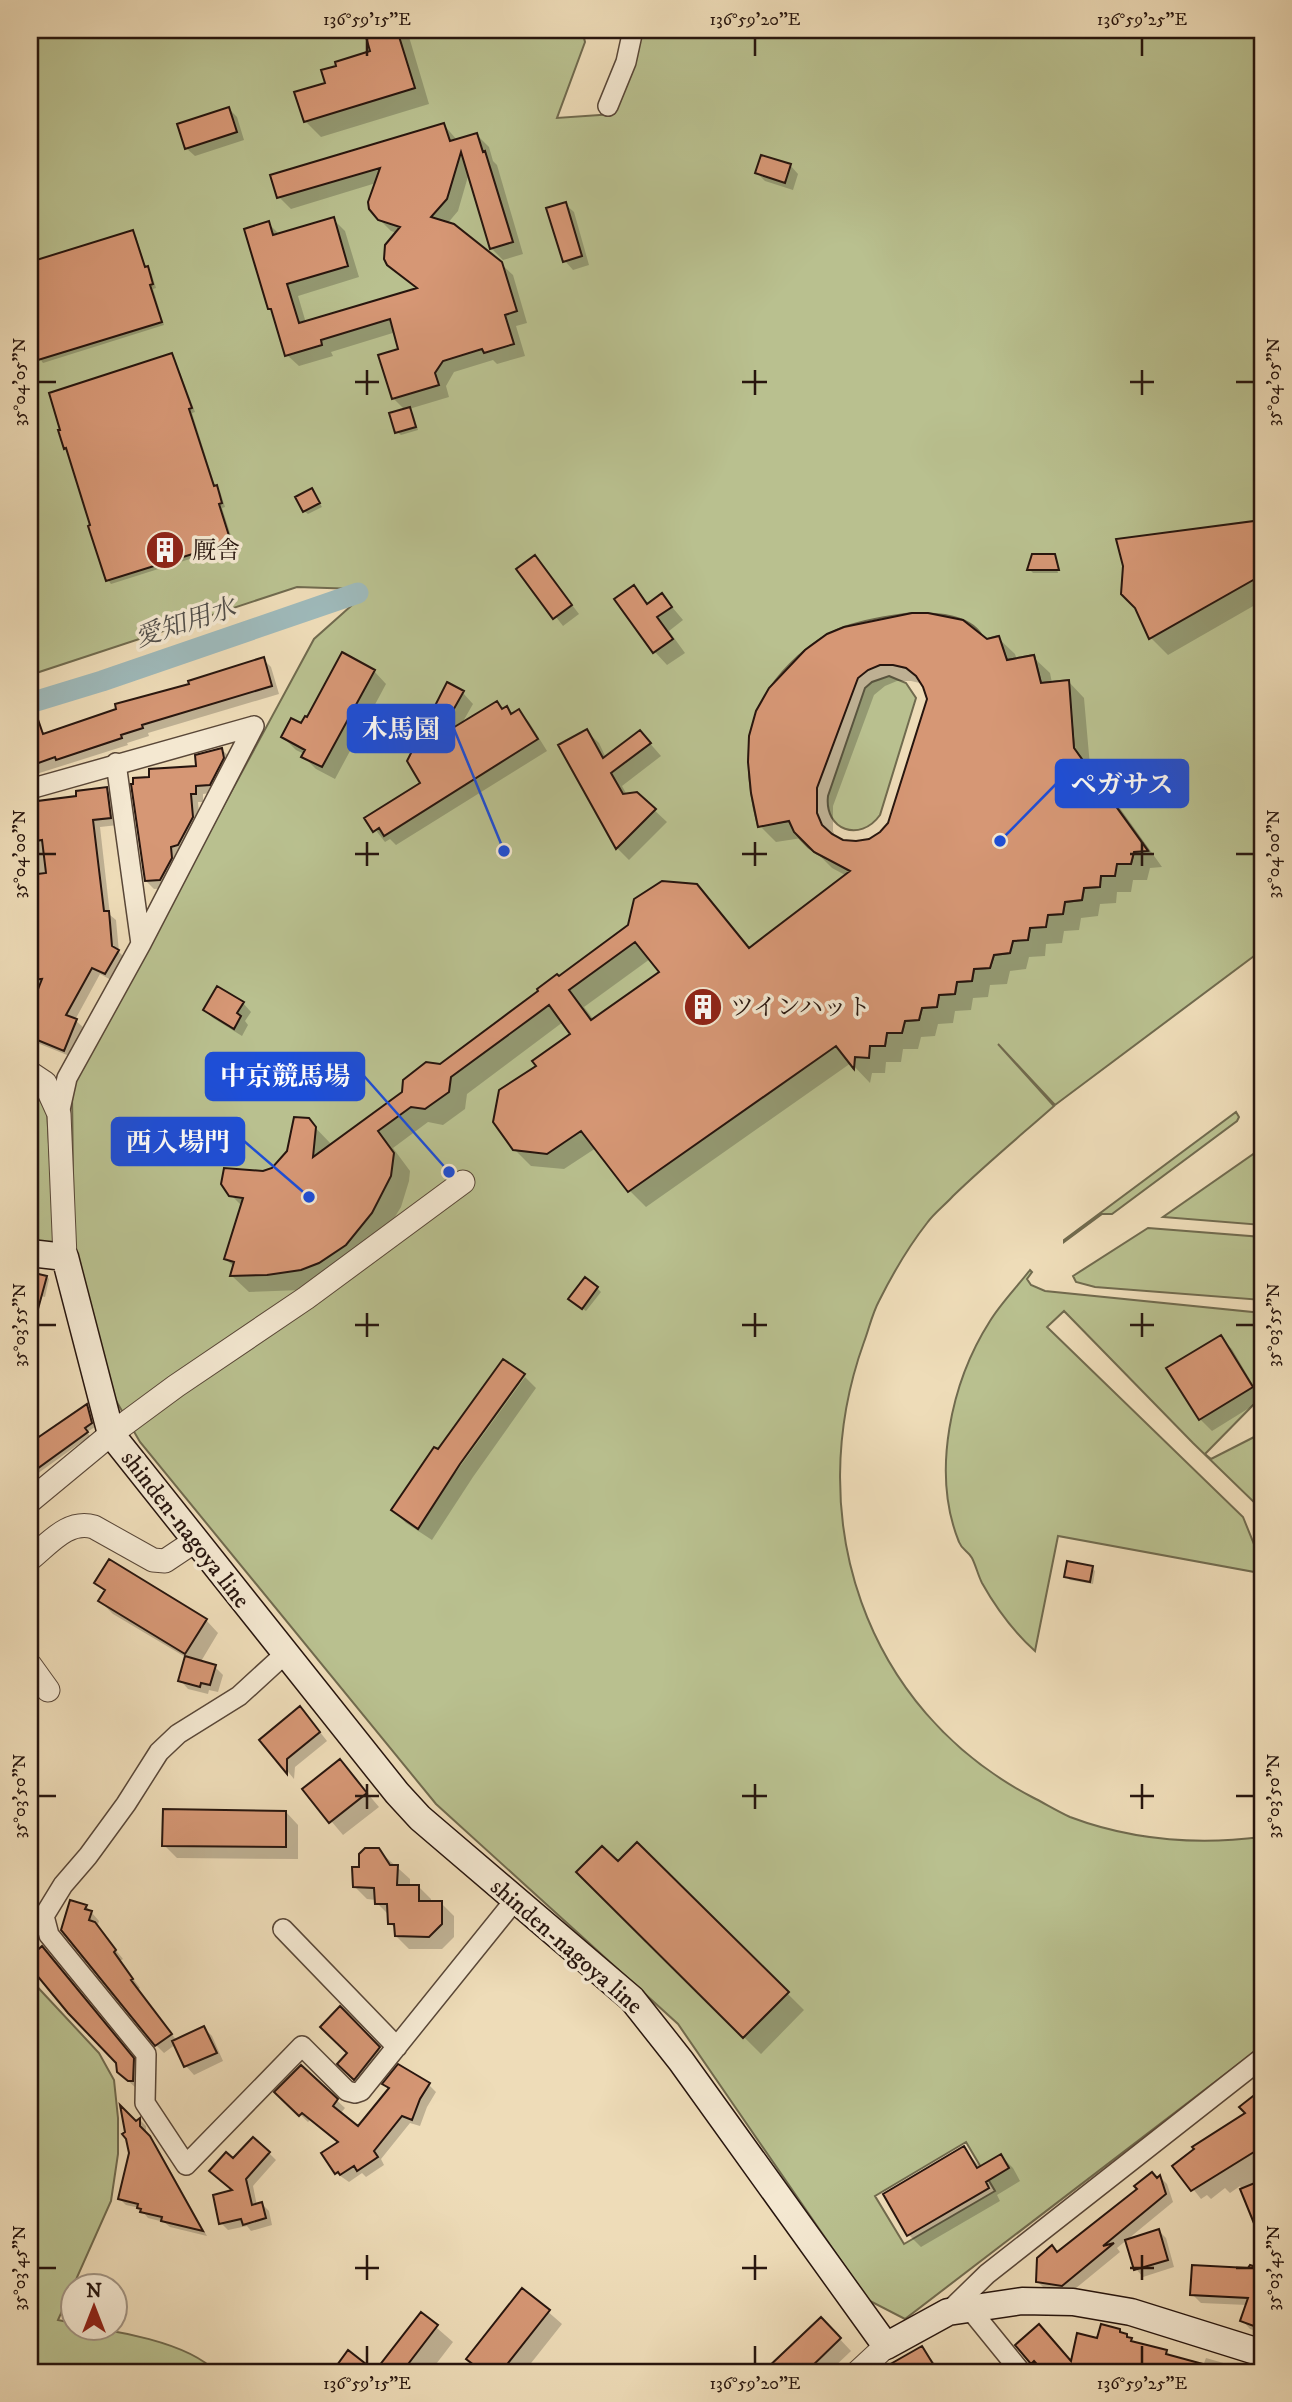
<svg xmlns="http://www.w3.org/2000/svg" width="1292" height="2402" font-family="'IM FELL DW Pica','Noto Serif JP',serif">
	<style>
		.green { fill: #b9c08f; stroke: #706a4e; stroke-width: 2; fill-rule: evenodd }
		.shadow { fill: #0003; fill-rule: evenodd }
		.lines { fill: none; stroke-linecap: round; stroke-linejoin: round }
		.canal { stroke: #9eb9ba; stroke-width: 21 }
		.building { fill: #d69775; stroke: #27150e; stroke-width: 2; fill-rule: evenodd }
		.minor-casing { stroke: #594738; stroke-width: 22 }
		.tertiary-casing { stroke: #594738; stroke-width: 25 }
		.secondary-casing { stroke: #27150e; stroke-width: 29 }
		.minor { stroke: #f4e8d1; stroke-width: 19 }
		.tertiary { stroke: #f4e8d1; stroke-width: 23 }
		.secondary { stroke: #f4e8d1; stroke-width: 26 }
		.ticks { fill: none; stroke: #27150e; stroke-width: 2.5 }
		.labels { text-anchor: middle; stroke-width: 7; stroke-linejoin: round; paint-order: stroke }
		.poi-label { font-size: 24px; fill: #27150e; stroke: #f4e8d1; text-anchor: start }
		.street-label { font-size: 24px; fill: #27150e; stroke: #f4e8d1 }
		.water-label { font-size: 26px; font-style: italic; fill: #514e4a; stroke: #f4e8d1 }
		.leader { fill: none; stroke: #1d4ed8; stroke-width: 2.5 }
		.callout-dot { fill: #1d4ed8; stroke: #f4e8d1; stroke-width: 2.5 }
		.callout { fill: #1d4ed8; stroke: #1d4ed8; stroke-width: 2.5 }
		.callout-label { font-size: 26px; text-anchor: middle; font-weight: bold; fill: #fff }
		.neatline { fill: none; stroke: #27150e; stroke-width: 2.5 }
		.ticks-label { font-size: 18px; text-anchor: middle; fill: #27150e }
	</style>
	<rect width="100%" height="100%" fill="#eedcb8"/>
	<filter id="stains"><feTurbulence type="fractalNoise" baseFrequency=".00286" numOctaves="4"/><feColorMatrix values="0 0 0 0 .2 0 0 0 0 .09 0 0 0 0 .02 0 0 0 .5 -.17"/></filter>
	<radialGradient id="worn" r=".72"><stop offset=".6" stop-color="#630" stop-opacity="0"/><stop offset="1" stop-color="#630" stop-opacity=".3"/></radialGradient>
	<path class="green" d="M30 30H582L585 42 557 118 614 114 637 30H1262V950L1055 1105 998 1044 1054 1106C1020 1136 986 1164 953 1196 945 1205 934 1213 927 1223 909 1246 892 1275 879 1301 872 1314 869 1329 864 1342 801 1517 864 1709 1032 1797 1044 1803 1057 1811 1070 1817 1131 1840 1198 1845 1262 1837V2046L905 2319 868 2300 678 2024 436 1804 140 1442 111 1392 74 1245 72 1095 74 1082 314 639 360 598 357 589 297 587 30 675ZM912 613C935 613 974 614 984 640L998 636 1007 660 1034 655 1041 683 1068 680 1074 748 1148 850 1134 852 1131 864H1117L1101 876 1099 887 1084 888 1082 900 1065 902 1063 914 1048 915 1030 928 1028 939 1013 941 1010 953 994 955 990 968 974 969 972 981 957 982 955 994 939 995 937 1007 922 1008 919 1020 905 1021 902 1033H887L885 1046H870L855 1057 853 1068 755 944 859 865C827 864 803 851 789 821L758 826C742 764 742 711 791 663 806 648 823 635 844 627 865 620 889 616 912 613ZM966 2142 995 2191 904 2244 875 2196Z
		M889 676 906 683 916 698 880 815C860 843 824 830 828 796L865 688 872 682Z
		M30 1089 38 1097 47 1112 55 1240 46 1249 30 1248Z
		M1236 1112 1239 1117 1237 1121 1112 1214H1102L1064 1242V1240Z
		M1262 1148V1225L1163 1217Z
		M1148 1228 1262 1237V1300L1095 1287 1076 1282 1073 1276Z
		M1030 1270 1032 1272 1027 1279 1031 1285 1045 1291 1262 1313V1396L1205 1454 1211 1459 1262 1433V1471L1258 1472 1262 1479V1510L1193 1443 1064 1311 1047 1327 1243 1517 1262 1564V1591L1254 1572 1058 1536 1035 1651C1014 1632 996 1608 982 1583 978 1575 976 1566 972 1558 968 1551 962 1550 959 1542 931 1473 951 1382 990 1321 1001 1303 1017 1287 1030 1270Z
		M30 1979 99 2053 114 2080 118 2118V2154L111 2201 58 2320 73 2323 74 2328C112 2328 189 2343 216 2372H30Z"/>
	<path class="shadow" d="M366 30H407L429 104 321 137 305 121 327 84 372 52Z
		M229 109 237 117 244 140 195 156 186 148Z
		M444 125 457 140 477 135 489 147 493 161 497 165 523 254 503 260 491 248 469 173 458 211 447 224 500 263 513 275 527 323 516 326 525 356 497 364 493 360 454 372 446 386 449 397 409 409 413 413 418 430 401 435 397 432 405 410 393 398 401 350 396 332 331 352 333 356 299 366 287 355 274 313 270 308 268 223 280 235 333 219 345 231 359 277 298 296 306 323 422 295 397 233 391 231 379 219 376 183 291 209 279 197Z
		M790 165 798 174 793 190 765 181 757 173Z
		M565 204 574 212 589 265 573 270 565 261Z
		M132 232 136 236 146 269 151 272 156 288 153 289 164 325 43 363 40 359 30 327V264Z
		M1262 269V377L1258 273Z
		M172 355 175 359 195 412 192 413 215 486 220 491 225 507 222 508 234 545 111 584 108 580 69 452 65 448Z
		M315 494 322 507 308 514 304 511Z
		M1262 522V601L1168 655 1151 638 1124 566 1118 540Z
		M535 557 579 614 563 626 519 569Z
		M1054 557 1058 573H1033L1029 569Z
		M30 586 36 607 30 609Z
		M634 588 649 604 662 595 683 620 669 631 685 653 667 665 655 652 617 600Z
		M998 638 1015 654 1017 660 1033 657 1050 673 1052 683 1068 681 1084 698 1090 766 1162 867 1150 868 1147 880H1133L1131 892H1117L1116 903 1100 904 1098 916 1081 918 1079 930 1064 931 1062 943 1046 944 1045 956 1029 957 1026 969 1010 971 1007 984 990 985 988 997 973 998 971 1010 955 1011 953 1023 938 1024 935 1036 921 1037 918 1049H903L901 1062H886L885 1073H872L870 1083 851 1063 646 1207 629 1190 596 1148 564 1169 531 1166 514 1149 538 1066 573 1035 563 1022 467 1094 465 1109 443 1125 428 1122 393 1148 410 1171 409 1181 401 1207 380 1241 302 1290 249 1292 232 1276 235 1268 226 1259 242 1206 231 1195 263 1173 273 1170 289 1152 308 1120 332 1145 559 978 696 885 751 949 847 876 832 868 802 838 776 842 760 826 779 679ZM897 681H911L924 684 929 699 890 824 881 834 869 840 856 843 843 841 836 838 833 831V806L874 695 885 686ZM650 959 662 972 594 1020 584 1007Z
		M263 659 271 667 279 694 148 733 149 736 127 743 128 745 30 776V736L41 732 44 736Z
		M374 671 386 684 335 779 316 769 303 756 304 754 296 750 283 737Z
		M463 693 473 704 461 725 497 703 513 715 518 711 529 722 547 751 396 845 390 839 385 842 367 819 423 783 409 761Z
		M586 731 599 743 606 758 640 732 661 756 622 786 627 795 637 794 667 822 629 860 617 848 560 746Z
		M222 750 230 757 218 792 203 794V802H198L200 825 168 888 154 889 146 881 198 768Z
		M106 789 114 797 118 825 100 827 110 915 116 920 119 952 126 959 113 981 100 974 75 1020 84 1028 72 1057 30 1040V804L78 797Z
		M243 1003 251 1012 245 1021 248 1025 242 1036 213 1018 205 1010Z
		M30 1271 45 1275 49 1279 45 1297 30 1293Z
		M597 1288 601 1292 586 1311 574 1303Z
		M1220 1337 1232 1349 1262 1400 1212 1431 1200 1419 1169 1369Z
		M525 1377 536 1388 473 1477 432 1540 406 1523 393 1510 454 1470 456 1472Z
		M87 1406 90 1410 95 1427 87 1432 90 1436 30 1479V1446Z
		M1092 1568 1095 1571 1093 1584 1070 1580 1066 1577Z
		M96 1583 206 1620 218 1633 200 1663 215 1667 223 1675 218 1692 209 1690 208 1694 188 1689 180 1680 187 1658 113 1614 100 1601 105 1592Z
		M308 1717 327 1741 295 1767 294 1779 262 1740Z
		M340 1761 379 1807 343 1835 304 1789Z
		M286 1812 298 1825V1859L177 1858 164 1845Z
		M637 1844 804 2010 761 2054 578 1872 618 1864Z
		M378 1850 410 1879V1886H418L431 1899V1903H441L454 1916V1937L442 1949H409L396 1936V1929L390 1923V1916L377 1903 376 1900 367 1899 354 1886 361 1869Z
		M86 1906 99 1921 97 1927 123 1959 120 1961 140 1988 138 1989 177 2041 204 2028 212 2036 223 2061 194 2075 186 2066 176 2044 164 2053 156 2045 63 1930Z
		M34 1949 38 1953 49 1956 140 2067 136 2088 126 2079 118 2063 69 2012 30 1965V1952Z
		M340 2009 387 2057 363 2087 340 2064 349 2053Z
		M301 2067 345 2108 340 2114 359 2128 390 2089 385 2084 429 2085 436 2092 427 2107 420 2126 410 2123 381 2159 384 2165 366 2177 362 2173 349 2182 336 2173 340 2143 310 2120 308 2122 277 2092Z
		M1262 2091V2135L1256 2140 1262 2149V2232L1257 2226 1240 2186 1230 2193 1225 2188 1211 2199 1207 2195 1201 2199 1175 2166 1247 2114 1242 2107Z
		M140 2120 146 2126V2134L156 2145 207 2236 170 2227 164 2222 148 2218 140 2208 126 2205 120 2199 136 2123Z
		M964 2149 981 2168 1001 2156 1013 2168 1020 2181 997 2195 1000 2201 921 2247 909 2235Z
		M269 2153 276 2160 253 2186 257 2206 262 2204 269 2211 272 2225 251 2231 247 2226 228 2230 221 2223 234 2191 233 2161Z
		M1160 2177 1167 2184 1173 2202 1117 2248 1120 2252 1070 2293 1045 2289 1038 2282 1058 2254 1140 2189Z
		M1159 2231 1166 2238 1174 2267 1143 2277 1136 2269Z
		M1251 2267 1262 2271V2333L1250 2329 1242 2320 1247 2305 1201 2303 1192 2294 1250 2270Z
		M523 2290 562 2324 524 2372H482L468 2359Z
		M422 2315 453 2342 430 2372H377Z
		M821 2319 851 2351 829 2372H766Z
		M1119 2330 1134 2343 1166 2351 1172 2358 1203 2366 1206 2358 1255 2372H1034L1035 2369 1018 2343 1072 2363 1099 2340Z
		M922 2348 942 2372H899L895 2364Z
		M996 2364 1005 2372H986Z"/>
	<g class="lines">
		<path class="canal" d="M30 703 102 681 358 593"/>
	</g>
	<path class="building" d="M364 30H397L415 88 304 122 294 92 325 83 321 70 336 66 335 62 370 51Z
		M229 107 237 132 185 149 177 124Z
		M444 123 450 141 477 133 483 152 485 151 513 242 490 249 461 152 447 199 431 217 454 224 502 262 517 311 505 315 514 344 484 353 482 349 443 361 435 373 439 385 392 399 378 355 398 349 390 319 321 340 322 345 285 356 271 309H268L244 229 269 221 273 235 334 217 348 266 287 284 299 323 417 288 387 265 384 259 385 245 400 227 378 220 369 209 368 202 380 168 277 198 270 175Z
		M761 155 791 164 785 183 755 173Z
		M566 202 582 256 563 262 546 208Z
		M133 230 145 267 148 266 153 284 150 285 162 322 38 360 30 333V262Z
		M172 353 192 408 189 409 214 486 217 485 222 503 219 504 231 542 106 581 88 526 90 525 66 448 64 449 58 430H60L49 393Z
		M410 407 416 427 395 433 389 413Z
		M312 488 320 503 303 512 295 497Z
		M1262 520V575L1149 639 1135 608 1121 594 1123 566 1116 539Z
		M1032 554H1055L1059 570H1027Z
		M535 555 572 605 553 619 516 569Z
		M634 585 647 604 662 593 672 607 657 617 673 639 653 653 614 599Z
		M912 613H928L963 620 987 639 999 636 1007 660 1034 655 1041 683 1069 680 1074 748 1148 851 1134 852 1131 864H1117L1115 876H1101L1100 887 1084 888 1082 900 1065 902 1063 914 1048 915 1046 927 1030 928 1028 940 1013 941 1010 953 994 955 990 968 974 969 972 981 957 982 955 994 939 995 937 1007 922 1008 919 1020 905 1021 902 1033H887L885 1046H870L869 1058 855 1057 854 1069 836 1046 628 1192 581 1131 547 1154 513 1150 493 1122 499 1090 536 1066 532 1061 570 1034 549 1005 451 1077 449 1092 425 1109 411 1107 378 1131 394 1153 391 1176 372 1213 346 1245 319 1263 301 1270 267 1275 230 1276 234 1262 224 1259 243 1198 229 1196 221 1184 224 1168 263 1171 272 1168 287 1151 294 1117 309 1118 316 1127 313 1157 402 1092 403 1080 426 1062 440 1064 538 991 537 989 557 974 559 976 628 925 634 899 662 881 697 884 749 948 850 871 814 852 794 832 789 821 758 827 751 793 748 762 749 736 756 711 769 688 805 650 827 634 844 627ZM880 665H893L906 668 916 676 923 687 927 699 888 823 880 832 869 839 856 841 843 840 832 834 822 825 817 813V788L858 678 868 670ZM635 942 659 972 591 1020 569 990Z
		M342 652 375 670 322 767 301 757 305 750 281 737 291 718 301 723 305 716 307 717Z
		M264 657 272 686 142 725 143 728 121 735 122 738 56 760 55 757 30 766V705H33L43 734 116 709 115 704 189 684 188 681Z
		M447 682 464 691 438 737 497 701 502 709 507 706 511 714 519 709 538 739 384 836 379 828 373 832 364 818 420 783 407 761Z
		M587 729 603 758 640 730 651 743 611 773 623 794 637 792 656 809 616 849 558 745Z
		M222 748 224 758 210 785 196 786V794H191L193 817 178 845 171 847 172 858 160 880 145 881 131 784H133V778L149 777V769L196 766 195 755Z
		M107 787 111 818 93 820 104 911H109L112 946 119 950 105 974 92 968 66 1015 77 1019 64 1051 30 1037V1010L42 979 30 980V875L46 873 42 840 30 842V802L76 796V791Z
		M217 986 244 1002 237 1013 241 1016 234 1029 203 1010Z
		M30 1272 47 1276 35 1320H30Z
		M585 1277 598 1287 582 1309 568 1299Z
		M1221 1335 1253 1387 1199 1420 1166 1368Z
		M503 1359 525 1374 460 1464 418 1529 391 1510 434 1447 438 1449Z
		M87 1404 92 1423 85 1428 88 1432 30 1474V1443Z
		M109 1559 207 1619 185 1654 98 1601 105 1590 94 1583Z
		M1067 1561 1093 1566 1090 1582 1064 1577Z
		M185 1656 216 1665 210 1685 201 1683 200 1687 178 1681Z
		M300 1706 320 1732 287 1759V1774L259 1740Z
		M340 1759 367 1793 329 1823 302 1789Z
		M163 1809 286 1811V1847L162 1846Z
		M637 1842 789 1992 743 2038 576 1872 602 1846 618 1861Z
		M365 1848H379L390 1865H398L397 1885H419V1901H442V1924L429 1937 395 1936 394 1924H388L387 1904H375L374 1888 353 1887 352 1867H359V1854Z
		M70 1900 87 1905 85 1909 92 1911 89 1920 95 1922 116 1950 114 1952 133 1979 131 1980 172 2034 155 2046 61 1930Z
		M42 1946 134 2058 133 2081H128L117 2072 116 2063 68 2013 30 1967V1957Z
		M340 2006 380 2047 354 2080 337 2064 347 2053 320 2027Z
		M204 2026 217 2053 184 2067 172 2041Z
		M398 2064 430 2083 420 2099 412 2120 402 2116 374 2151 378 2157 357 2171 354 2166 340 2175 338 2172 335 2174 321 2153 338 2142 302 2113 299 2116 274 2092 301 2065 338 2099 333 2106 358 2126 389 2088 382 2084Z
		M1262 2089V2147L1191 2191 1172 2166 1194 2149 1192 2147 1245 2113 1239 2107Z
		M120 2105 136 2121 140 2118V2126L150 2136 203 2231 161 2221 162 2217 140 2212 141 2209 137 2208 138 2204 118 2199 129 2153 126 2139 122 2134 125 2132Z
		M253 2137 270 2152 246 2179 252 2205 262 2202 266 2218 243 2225 241 2219 219 2224 213 2195 232 2190 209 2171 226 2152 233 2158Z
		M964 2146 977 2168 1001 2154 1009 2168 986 2182 989 2188 907 2236 883 2194Z
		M1152 2172 1157 2178 1160 2175 1166 2194 1103 2246 1114 2243 1062 2286 1036 2282 1037 2258 1052 2245 1057 2252 1137 2189 1134 2186Z
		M1262 2180V2243L1240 2189Z
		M1159 2229 1168 2260 1134 2270 1125 2240Z
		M1261 2264 1262 2329 1240 2321 1248 2298 1190 2295 1192 2265 1248 2268 1250 2265 1259 2268Z
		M522 2288 550 2310 501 2372H483L466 2359Z
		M421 2312 438 2325 402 2372H332L348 2350 375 2371Z
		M821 2317 841 2338 806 2372H763Z
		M1039 2324 1071 2361 1077 2333 1097 2338 1101 2324 1120 2329V2332L1127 2334V2337L1132 2338 1131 2341 1167 2350 1166 2354 1214 2367 1213 2372H1068L1070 2364 1059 2372H1044L1034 2361 1031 2364 1015 2345Z
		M922 2346 938 2372H878L880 2370Z"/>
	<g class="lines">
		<g class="minor-casing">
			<path id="minor" d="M608 106 626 62 633 30
				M116 763 141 944
				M30 789 254 726
				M59 1114 67 1078 141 944 254 726
				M286 1653 239 1696 178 1734 159 1752 126 1804 88 1856 63 1885 44 1916 49 1935 146 2054 145 2103 186 2165 302 2046 347 2091 355 2093 361 2091 515 1900
				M283 1929 397 2047
				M969 2308 1021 2372
				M948 2312 987 2274 1262 2058"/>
		</g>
		<g class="tertiary-casing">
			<path id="tertiary" d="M30 1073 45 1083 59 1114 65 1257
				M30 1501 111 1434 176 1386 306 1298 463 1182
				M30 1559C49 1544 68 1519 94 1527L153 1560 165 1561 195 1541
				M30 1665 48 1690
				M858 2372 886 2346"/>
		</g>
		<g class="secondary-casing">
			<path id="secondary" d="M30 1253 65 1257 111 1434 397 1793 420 1818 632 1999 681 2061 886 2346 948 2312 1022 2301 1073 2302 1131 2312 1262 2353"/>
		</g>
		<use href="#minor" class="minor"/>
		<use href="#tertiary" class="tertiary"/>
		<use href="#secondary" class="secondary"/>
	</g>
	<path class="ticks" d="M367 38V56M755 38V56M1142 38V56M367 370V395M755 370V395M1142 370V395M38 382H56M355 382H379M742 382H767M1130 382H1154M1236 382H1254M367 842V866M755 842V866M1142 842V866M38 854H56M355 854H379M742 854H767M1130 854H1154M1236 854H1254M367 1313V1337M755 1313V1337M1142 1313V1337M38 1325H56M355 1325H379M742 1325H767M1130 1325H1154M1236 1325H1254M367 1784V1809M755 1784V1809M1142 1784V1809M38 1796H56M355 1796H379M742 1796H767M1130 1796H1154M1236 1796H1254M367 2255V2280M755 2255V2280M1142 2255V2280M38 2268H56M355 2268H379M742 2268H767M1130 2268H1154M1236 2268H1254M367 2346V2364M755 2346V2364M1142 2346V2364"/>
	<defs>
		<g id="building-disc" transform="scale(2.0125)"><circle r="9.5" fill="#8f2418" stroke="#f4e8d1"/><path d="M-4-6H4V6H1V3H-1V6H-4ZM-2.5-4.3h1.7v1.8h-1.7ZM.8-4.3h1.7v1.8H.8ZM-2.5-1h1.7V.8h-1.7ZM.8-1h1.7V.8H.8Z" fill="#fff"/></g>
	</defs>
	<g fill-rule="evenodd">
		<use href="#building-disc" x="165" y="550"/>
		<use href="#building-disc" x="703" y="1007"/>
	</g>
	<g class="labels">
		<g class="poi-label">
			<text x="192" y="558">厩舎</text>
			<text x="730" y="1015">ツインハット</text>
		</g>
		<g class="street-label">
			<text transform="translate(186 1529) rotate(52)" y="8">shinden-nagoya line</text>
			<text transform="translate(567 1946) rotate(41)" y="8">shinden-nagoya line</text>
		</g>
		<g class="water-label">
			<text transform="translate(185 622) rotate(-18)" y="9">愛知用水</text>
		</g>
	</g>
	<path class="leader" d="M504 851L454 729M1000 841L1056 784M449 1172L364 1076M309 1197L244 1141"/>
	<g class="callout-dot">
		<circle cx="504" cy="851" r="7"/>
		<circle cx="1000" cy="841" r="7"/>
		<circle cx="449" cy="1172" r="7"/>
		<circle cx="309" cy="1197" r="7"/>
	</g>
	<g class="callout">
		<rect x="348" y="705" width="106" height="47" rx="7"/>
		<rect x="1056" y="760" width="132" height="47" rx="7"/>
		<rect x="206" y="1053" width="158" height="47" rx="7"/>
		<rect x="112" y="1118" width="132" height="47" rx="7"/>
	</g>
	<g class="callout-label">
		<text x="401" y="738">木馬園</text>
		<text x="1122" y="793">ペガサス</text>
		<text x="285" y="1085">中京競馬場</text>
		<text x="178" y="1151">西入場門</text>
	</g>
	<rect width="1292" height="2402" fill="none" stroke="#eedcb8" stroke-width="77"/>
	<g transform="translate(94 2307)"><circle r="33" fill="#f4e8d1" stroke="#a29483" stroke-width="2"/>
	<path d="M0-5L12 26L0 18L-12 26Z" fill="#8f2418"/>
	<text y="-10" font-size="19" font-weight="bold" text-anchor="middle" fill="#27150e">N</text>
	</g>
	<rect x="38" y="38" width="1216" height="2326" class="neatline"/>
	<g class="ticks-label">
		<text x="367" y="25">136°59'15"E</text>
		<text x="755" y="25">136°59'20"E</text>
		<text x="1142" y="25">136°59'25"E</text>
		<text transform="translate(19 382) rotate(-90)" y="6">35°04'05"N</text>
		<text transform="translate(1273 382) rotate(-90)" y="6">35°04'05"N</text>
		<text transform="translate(19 854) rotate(-90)" y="6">35°04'00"N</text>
		<text transform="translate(1273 854) rotate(-90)" y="6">35°04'00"N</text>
		<text transform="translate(19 1325) rotate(-90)" y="6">35°03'55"N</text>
		<text transform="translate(1273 1325) rotate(-90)" y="6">35°03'55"N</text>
		<text transform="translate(19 1796) rotate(-90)" y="6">35°03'50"N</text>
		<text transform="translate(1273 1796) rotate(-90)" y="6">35°03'50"N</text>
		<text transform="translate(19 2268) rotate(-90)" y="6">35°03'45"N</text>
		<text transform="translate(1273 2268) rotate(-90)" y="6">35°03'45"N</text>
		<text x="367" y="2389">136°59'15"E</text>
		<text x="755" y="2389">136°59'20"E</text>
		<text x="1142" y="2389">136°59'25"E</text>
	</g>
	<rect width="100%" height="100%" filter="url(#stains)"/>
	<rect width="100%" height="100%" fill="url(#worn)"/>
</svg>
